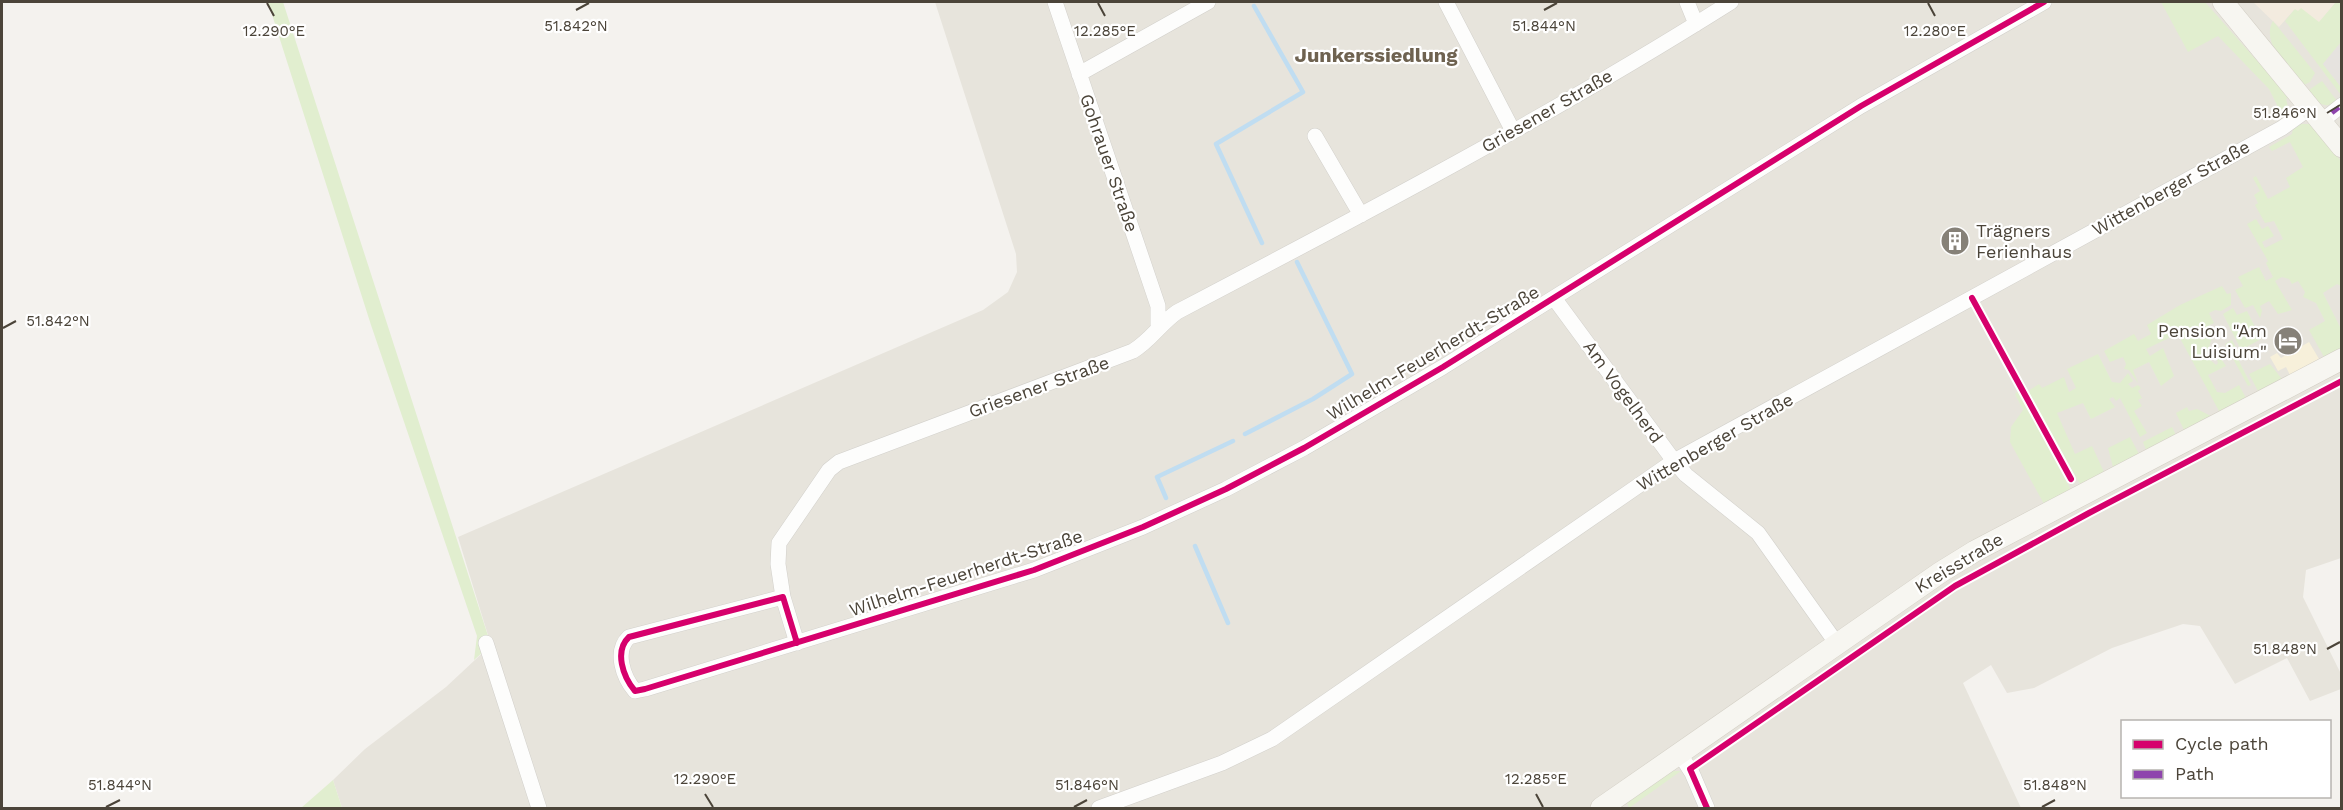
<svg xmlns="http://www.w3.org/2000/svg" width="2343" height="810" font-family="'Work Sans',sans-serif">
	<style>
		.residential { fill: #e7e4dc }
		.commercial { fill: #f3ebdf }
		.green { fill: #e1eecf }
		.sand { fill: #f7f0da }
		.parking { fill: #e6e3df }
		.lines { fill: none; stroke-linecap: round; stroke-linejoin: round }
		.stream { stroke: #c0ddf1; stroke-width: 4.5 }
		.minor-casing { stroke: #d2d0cb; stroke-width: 16 }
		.secondary-casing { stroke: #d3cfc5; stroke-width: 22 }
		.minor { stroke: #fdfdfc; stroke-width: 15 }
		.secondary { stroke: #f7f6f1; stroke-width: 21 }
		.quiet { stroke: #8e44ad; stroke-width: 4.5; stroke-dasharray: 9 4.5; stroke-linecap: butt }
		.cycleway-casing { stroke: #fff; stroke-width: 10 }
		.cycleway { stroke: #d6006c; stroke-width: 6 }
		.ticks { fill: none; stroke: #4b4439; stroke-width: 2 }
		.labels { text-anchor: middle; stroke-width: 4.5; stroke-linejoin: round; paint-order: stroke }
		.street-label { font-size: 18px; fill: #4b4439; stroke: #fff }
		.poi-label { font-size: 18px; fill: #4b4439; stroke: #fff; text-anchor: start }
		.neighbourhood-label { font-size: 20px; font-weight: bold; fill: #6e6250; stroke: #fff }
		.ticks-label { font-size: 15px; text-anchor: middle; fill: #4b4439; stroke: #fff; stroke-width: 4.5; stroke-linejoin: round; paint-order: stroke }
	</style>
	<rect width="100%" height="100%" fill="#f4f2ee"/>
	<path class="residential" d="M935 2H2341V558L2306 570 2303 597 2341 674V689L2310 701 2287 658 2235 684 2200 626 2183 624 2112 648 2034 688 2007 693 1991 665 1963 683 2021 808H342L333 780 365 749 446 687 491 645 458 537 983 310 1008 292 1017 272 1016 254Z"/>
	<path class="commercial" d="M2253 2H2336L2319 23 2294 10 2279 27Z"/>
	<path class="green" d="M268 2H283L491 645 474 660 477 636 371 325Z
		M2161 2H2205L2289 97 2286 99 2288 107 2282 115 2269 89 2218 36 2188 52Z
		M2336 2H2341V42L2323 64 2341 87V95L2285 21 2295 9 2298 11 2301 8 2319 22Z
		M2273 21 2315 73 2310 82 2302 86C2290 69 2260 43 2273 21Z
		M2322 81 2337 101C2324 111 2316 101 2306 92Z
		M2301 124H2310L2341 161V286L2337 284 2323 293 2341 329V348L2324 357 2309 330 2325 321 2316 303 2303 297 2305 292 2298 281 2292 284 2289 279 2282 277 2275 281 2292 310 2278 314 2269 301 2260 306 2262 311 2260 318 2253 305 2245 308 2235 290 2243 286 2238 277 2259 267 2266 281 2273 277 2266 263 2268 261 2247 224 2256 219 2262 229 2268 226 2274 236 2262 242 2265 248 2283 239 2274 221 2265 223 2255 205 2258 203 2254 195 2260 191 2253 178 2256 176 2268 199 2290 187 2286 178 2303 167 2290 142 2272 151 2269 147 2292 134 2293 128Z
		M2222 286 2227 294 2231 293V305L2221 311 2215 310 2209 313 2214 323 2208 326 2213 335 2206 356 2216 365 2218 363 2216 357H2220L2226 366 2208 375 2217 392 2225 393 2239 385 2246 398 2219 411 2174 327 2168 331 2169 338 2146 349 2150 356 2163 348 2174 376 2161 386 2149 362 2133 370 2138 383 2129 370 2124 369 2126 364 2123 357 2110 362 2104 351 2134 334 2138 341 2151 334 2147 325 2180 305Z
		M2233 308 2237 315 2247 311 2261 339 2241 350 2223 314Z
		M2232 340 2238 351 2236 355 2251 385 2248 386 2225 344Z
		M2098 354 2112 382 2120 383 2128 373 2133 381 2128 384 2132 388 2138 385 2141 388 2138 391 2142 398 2138 400 2142 406 2134 411 2147 433 2140 437 2120 398 2116 401 2113 397 2109 399 2115 407 2091 419 2083 403 2057 413 2075 454 2092 446 2104 472 2080 484 2028 391 2039 384 2042 388 2064 377 2069 392 2076 388 2067 369Z
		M2270 364 2282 379 2258 391 2249 374Z
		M2018 391 2071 490 2044 504 2010 442 2011 427 2023 410 2015 394Z
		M2187 407 2189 411 2197 409 2211 416 2184 430 2176 413Z
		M2172 427 2176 435 2146 450 2143 442Z
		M2130 437 2139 454 2113 467 2108 448Z
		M1670 771H1681L1629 808 1626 800Z
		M333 780 342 808H301Z"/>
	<path class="sand" d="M2309 342 2319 359 2290 375 2286 367 2278 371 2270 357 2277 353 2281 358Z"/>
	<path class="parking" d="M2338 46 2341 49V87L2323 64Z"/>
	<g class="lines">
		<path class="stream" d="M1254 6 1303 92 1216 144 1262 243
			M1245 434 1313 399 1352 374 1297 262
			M1166 498 1157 477 1233 441
			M1195 546 1228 623"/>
		<g class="minor-casing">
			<path id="minor" d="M1055 2 1158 306V325
				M1446 2 1513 131
				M1687 2 1696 24
				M1079 74 1208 2
				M2322 121 2342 105
				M1315 136 1361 215
				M1554 298 1674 461 1686 475 1758 533 1837 644
				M783 597 778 564 779 543 829 470 839 462 1133 351C1151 340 1160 324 1177 312 1364 214 1552 115 1731 2
				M486 643 539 808
				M797 643 783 597 629 637C614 651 623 677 635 691L645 689 1034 570 1143 527 1226 489 1304 448 1443 367 1861 106 2044 2
				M1680 754 1692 773 1707 808
				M1099 808 1222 763 1272 739 1674 461 2282 128 2311 107"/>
		</g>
		<g class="secondary-casing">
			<path id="secondary" d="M2223 2 2342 147
				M1601 808 1941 572 1975 551 2342 359"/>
		</g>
		<use href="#minor" class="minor"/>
		<use href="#secondary" class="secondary"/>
		<path class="quiet" d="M2332 113 2342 105"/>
		<g class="cycleway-casing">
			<path id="cycleway" d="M1972 298 2071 479
				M797 643 783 597 629 637C614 651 623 677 635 691L645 689 1034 570 1143 527 1226 489 1304 448 1443 367 1861 106 2044 2
				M1707 808 1690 769 1955 586 2089 513 2342 381"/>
		</g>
		<use href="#cycleway" class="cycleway"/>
	</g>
	<path class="ticks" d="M267 3 274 16M1098 3 1105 16M1928 3 1935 16M576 10 589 3M1544 10 1557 3M2327 113 2340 105M3 328 16 321M2327 649 2340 642M705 794 713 807M1536 794 1543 807M106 807 120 800M1074 807 1087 800M2042 807 2055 800"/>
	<defs>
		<g id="building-disc" transform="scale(1.5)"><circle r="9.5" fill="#868178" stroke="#fff"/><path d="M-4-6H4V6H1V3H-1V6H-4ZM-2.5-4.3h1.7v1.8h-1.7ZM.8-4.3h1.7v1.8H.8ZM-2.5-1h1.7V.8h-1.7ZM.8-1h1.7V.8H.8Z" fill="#fff"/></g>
		<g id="hotel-disc" transform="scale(1.5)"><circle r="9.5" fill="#868178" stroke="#fff"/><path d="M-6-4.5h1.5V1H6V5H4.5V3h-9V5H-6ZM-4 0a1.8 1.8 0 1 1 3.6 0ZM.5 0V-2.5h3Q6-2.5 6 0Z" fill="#fff"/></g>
	</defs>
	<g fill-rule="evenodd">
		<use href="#building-disc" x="1955" y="241"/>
		<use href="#hotel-disc" x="2288" y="341"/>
	</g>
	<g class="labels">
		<g class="street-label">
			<text transform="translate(1547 111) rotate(-30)" y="6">Griesener Straße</text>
			<text transform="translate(1109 163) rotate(71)" y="6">Gohrauer Straße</text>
			<text transform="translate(2171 188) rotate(-29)" y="6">Wittenberger Straße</text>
			<text transform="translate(1433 353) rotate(-31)" y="6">Wilhelm-Feuerherdt-Straße</text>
			<text transform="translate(1039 387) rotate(-20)" y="6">Griesener Straße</text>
			<text transform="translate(1623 392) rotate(54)" y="6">Am Vogelherd</text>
			<text transform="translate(1715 442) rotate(-30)" y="6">Wittenberger Straße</text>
			<text transform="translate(1959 563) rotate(-31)" y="6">Kreisstraße</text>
			<text transform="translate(966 573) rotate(-18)" y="6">Wilhelm-Feuerherdt-Straße</text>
		</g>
		<g class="poi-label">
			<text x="1976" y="237">Trägners<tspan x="1976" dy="21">Ferienhaus</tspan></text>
			<text x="2267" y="337" text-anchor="end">Pension "Am<tspan x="2267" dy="21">Luisium"</tspan></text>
		</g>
		<g class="neighbourhood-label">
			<text x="1376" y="62">Junkerssiedlung</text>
		</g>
	</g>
	<g class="ticks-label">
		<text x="576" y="31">51.842°N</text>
		<text x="1544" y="31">51.844°N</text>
		<text x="274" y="36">12.290°E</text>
		<text x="1105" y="36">12.285°E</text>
		<text x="1935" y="36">12.280°E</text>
		<text x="2285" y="118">51.846°N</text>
		<text x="58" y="326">51.842°N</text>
		<text x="2285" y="654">51.848°N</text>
		<text x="705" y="784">12.290°E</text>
		<text x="1536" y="784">12.285°E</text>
		<text x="120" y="790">51.844°N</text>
		<text x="1087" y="790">51.846°N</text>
		<text x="2055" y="790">51.848°N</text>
	</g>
	<rect width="2343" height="810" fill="none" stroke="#4b4439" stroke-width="6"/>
	<rect x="2121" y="720" width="210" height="78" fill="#ffffff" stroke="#b7b4b0" stroke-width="1.5"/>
	<rect x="2133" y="740" width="30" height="9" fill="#d6006c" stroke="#b7b4b0" stroke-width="1.5"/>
	<text x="2175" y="750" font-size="18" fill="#4b4439">Cycle path</text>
	<rect x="2133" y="770" width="30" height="9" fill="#8e44ad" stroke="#b7b4b0" stroke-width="1.5"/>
	<text x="2175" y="780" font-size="18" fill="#4b4439">Path</text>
</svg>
